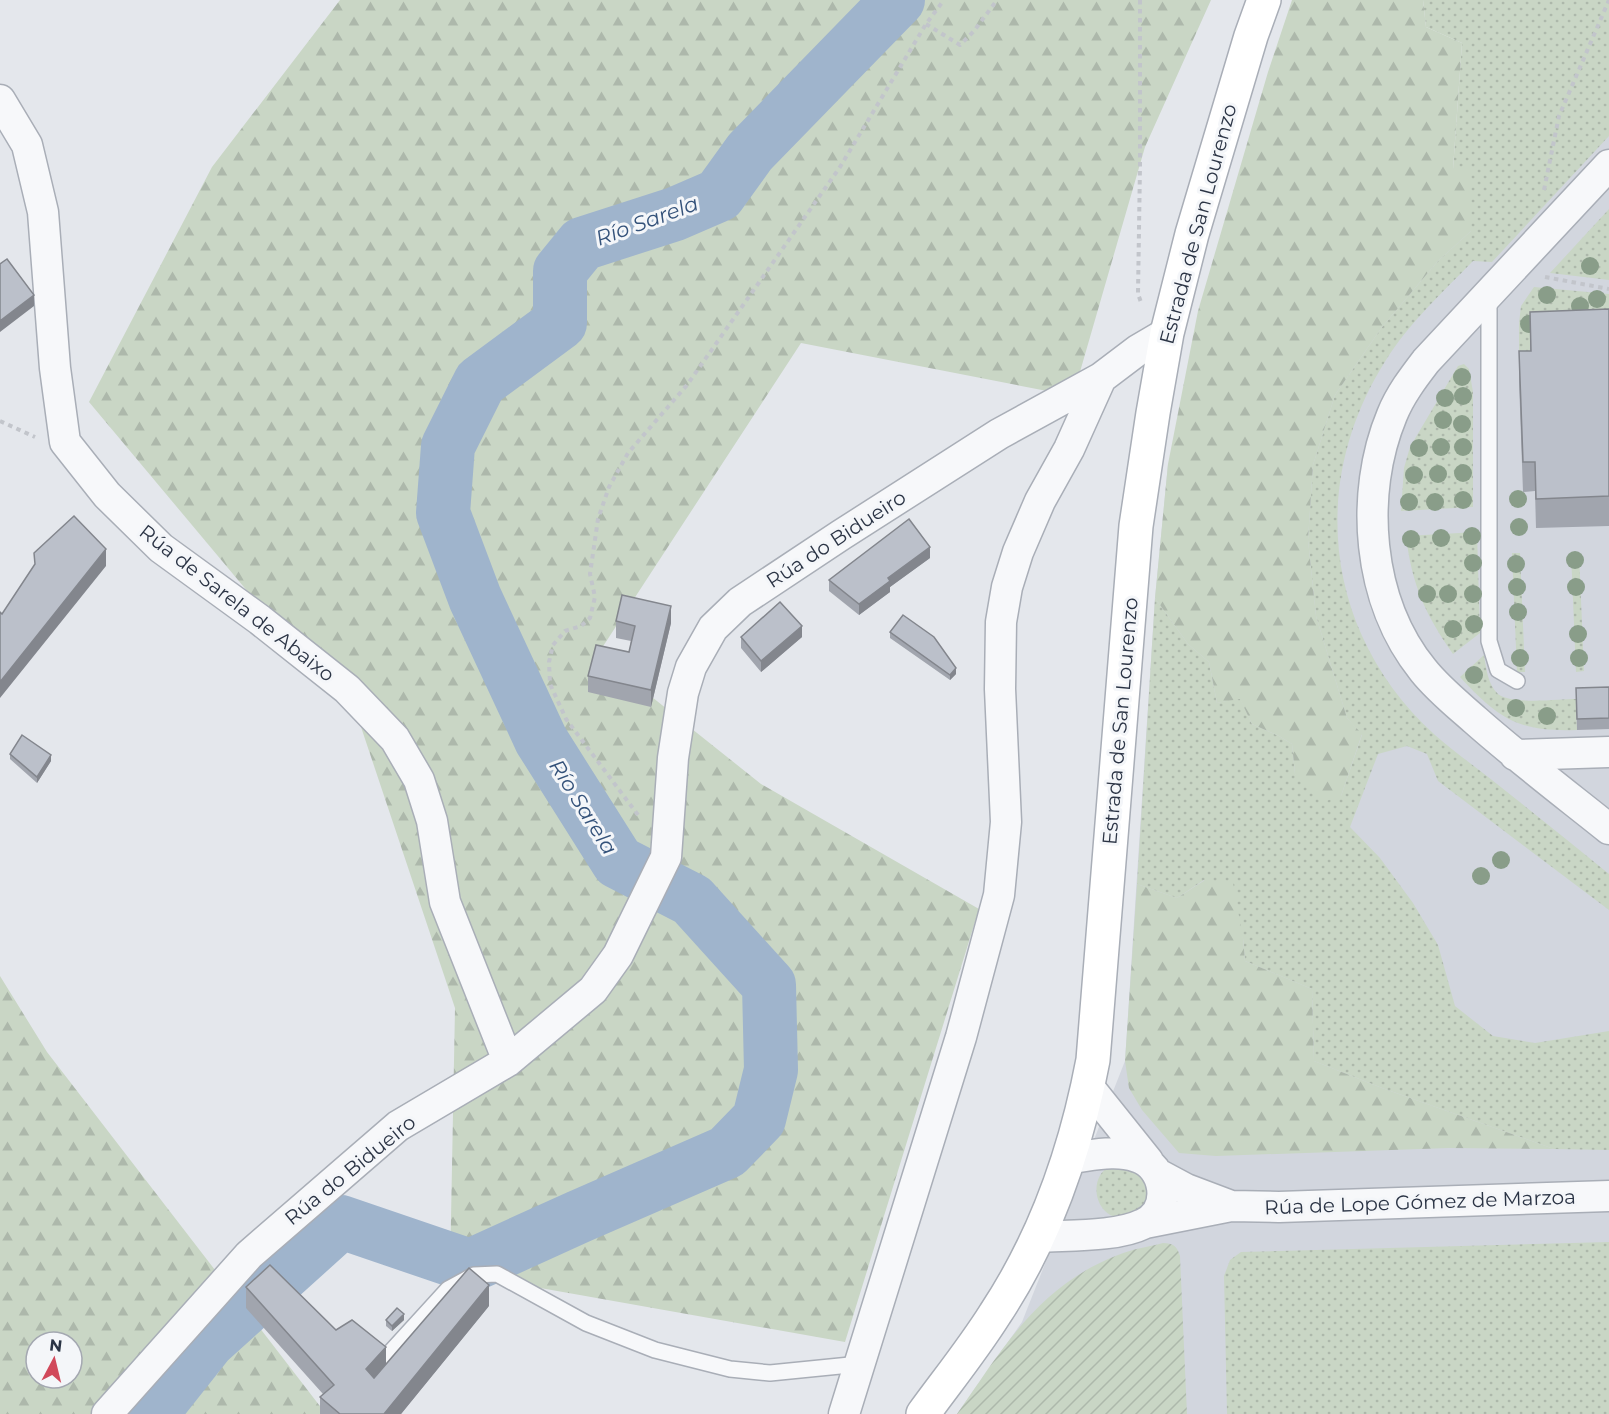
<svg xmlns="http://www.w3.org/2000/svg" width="1609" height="1414" font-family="Montserrat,sans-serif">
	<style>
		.built { fill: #d2d6de }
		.grass { fill: url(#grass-dots) }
		.forest { fill: url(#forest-firs); fill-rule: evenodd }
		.garden { fill: url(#garden-furrows) }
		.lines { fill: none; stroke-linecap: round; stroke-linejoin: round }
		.river { stroke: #9fb4cc; stroke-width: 54 }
		.lane-casing { stroke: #a9aeb7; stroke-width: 18 }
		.street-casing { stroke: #a9aeb7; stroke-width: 33 }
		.secondary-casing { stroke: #a9aeb7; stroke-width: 36 }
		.path { stroke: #c2c5cb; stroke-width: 4; stroke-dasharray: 4.5 4.5; stroke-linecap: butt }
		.lane { stroke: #f7f8fa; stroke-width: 15 }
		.street { stroke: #f7f8fa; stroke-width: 30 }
		.secondary { stroke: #fff; stroke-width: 33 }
		.tree { fill: #899d89 }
		.wall { fill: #a1a5ae }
		.shaded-wall { fill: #83868d }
		.building { fill: #bbc0ca; stroke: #83868d; stroke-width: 1.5 }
		.labels { text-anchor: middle; stroke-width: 6; stroke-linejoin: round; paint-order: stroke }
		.street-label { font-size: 20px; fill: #2b3445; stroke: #f4f6f9 }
		.water-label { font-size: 21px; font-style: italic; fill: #34527a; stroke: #f4f6f9 }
	</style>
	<defs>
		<pattern id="grass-dots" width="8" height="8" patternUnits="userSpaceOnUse" patternTransform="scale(1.5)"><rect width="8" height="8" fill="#c9d6c5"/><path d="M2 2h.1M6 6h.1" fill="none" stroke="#adb8ab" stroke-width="1.8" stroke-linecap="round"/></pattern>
		<pattern id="forest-firs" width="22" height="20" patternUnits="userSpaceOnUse" patternTransform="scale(1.5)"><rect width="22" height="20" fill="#c9d6c5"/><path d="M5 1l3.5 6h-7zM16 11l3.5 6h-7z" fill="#adb8ab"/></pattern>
		<pattern id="garden-furrows" width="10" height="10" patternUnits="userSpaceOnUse" patternTransform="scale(1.5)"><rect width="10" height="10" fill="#c9d6c5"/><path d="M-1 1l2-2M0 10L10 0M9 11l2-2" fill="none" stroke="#adb8ab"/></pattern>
	</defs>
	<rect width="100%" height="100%" fill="#e4e7ec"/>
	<path class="built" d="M1609 8V1414H957L1022 1322 1125 1061 1155 598 1168 464Z"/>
	<path class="grass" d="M1423 0H1609V136L1492 262 1473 261C1443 292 1409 323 1386 360 1307 484 1325 635 1435 735 1453 751 1473 765 1492 780 1531 811 1570 842 1609 874V910L1438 781 1427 754 1407 746 1378 754 1350 827 1380 858 1413 903 1438 945 1455 1006 1493 1036 1535 1043 1609 1031V1150L1554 1149 1382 1088 1314 1061 1312 989 1245 961 1243 938 1204 880 1177 898 1137 884 1155 598 1188 644 1209 662 1217 703 1240 698 1252 724 1279 736 1292 744 1295 774 1341 796 1362 735 1347 718 1316 616 1308 540 1313 465 1335 395 1382 327 1438 261 1471 231 1453 169 1462 43 1426 27Z
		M1609 209V280L1550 273Z
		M1534 287 1609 294V339L1531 381H1519V323L1521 306Z
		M1464 364 1469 369 1473 392V507L1401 511 1404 468 1410 447 1458 366Z
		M1477 532 1480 633 1453 654C1425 614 1412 585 1406 536Z
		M1579 552 1584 671 1576 672 1571 553Z
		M1512 553H1520L1525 672H1517Z
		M1484 655C1486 668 1488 685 1498 694 1511 705 1559 699 1576 699L1577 730C1518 732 1499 719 1460 677Z
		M1133 1164 1151 1190 1143 1210C1136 1213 1128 1218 1121 1218 1095 1217 1087 1178 1110 1166 1116 1163 1126 1165 1133 1164Z
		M1609 1242V1414H1227L1224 1276 1230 1260 1241 1252Z"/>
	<path class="forest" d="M340 0H1211L1145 147 1073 396 801 343 598 654 761 784 979 909 845 1342 450 1272 455 1008 361 727 89 402 212 167Z
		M1292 0H1423L1426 27 1462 43 1453 169H1469L1471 231 1438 261 1382 327 1335 395 1313 465 1308 540 1316 616 1347 718 1362 734 1341 796 1323 802 1295 774 1292 744 1279 736 1252 724 1240 699 1217 703 1209 662 1188 644 1155 598 1168 464 1198 311 1268 72Z
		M1205 880 1233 883 1243 938 1245 961 1312 989 1314 1061 1382 1088 1554 1149 1449 1148 1216 1156 1179 1153 1142 1110 1129 1088 1125 1061 1137 884 1177 898Z
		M0 976 47 1052 326 1414H0ZM36 1342H72V1378H36Z"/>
	<path class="garden" d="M1163 1243C1173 1243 1177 1246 1180 1256L1187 1414H957C1004 1347 1038 1286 1118 1255 1132 1249 1148 1247 1163 1243Z"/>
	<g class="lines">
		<path class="river" d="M151 1414 208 1342 341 1222 470 1266 578 1217 727 1152 759 1119 771 1070 769 985 692 900 618 862 541 740 475 598 443 513 448 446 480 382 560 323V271L582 244 675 214 719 195 750 152 898 0"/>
		<g class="lane-casing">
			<path id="lane" d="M1489 295V641L1498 670 1517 681
				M386 1357 448 1289 474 1275 497 1274 586 1323 655 1350 730 1369 770 1373 860 1364"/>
		</g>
		<g class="street-casing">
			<path id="street" d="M0 100 27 145 43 212 55 368 65 442 107 495 161 548 260 620 347 689 395 739 419 780 432 821 445 902 508 1061
				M1609 165 1426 361C1413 378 1400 395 1392 415 1359 494 1367 601 1423 670 1438 689 1457 704 1475 720 1518 758 1564 793 1609 829
				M1515 755 1609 752
				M1088 1086 1148 1161
				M1158 1174 1186 1189 1231 1206
				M1145 1223 1231 1206 1279 1207 1609 1196
				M1039 1237C1068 1235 1117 1237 1143 1224 1173 1210 1166 1166 1137 1157 1116 1149 1090 1156 1069 1158
				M107 1414 249 1255 398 1126 508 1061 593 990 618 955 666 857 673 758 683 693 691 667 713 628 740 602 841 535 999 434 1101 378 1138 350 1167 333
				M844 1414 961 1037 999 895 1006 822 1000 689 1001 622 1007 587 1018 552 1040 501 1069 449 1101 378"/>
		</g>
		<g class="secondary-casing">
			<path id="secondary" d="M923 1414C947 1381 973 1349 995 1314 1046 1237 1076 1150 1093 1060L1136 526 1153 413 1167 333 1192 234 1251 36 1264 0"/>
		</g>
		<path class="path" d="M1140 0V165L1138 294 1142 305
			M926 24 960 45 974 31 997 0
			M1544 190 1559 116 1609 0
			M1545 277 1609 289
			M0 421 35 437
			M638 815 566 719 550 684 549 662 553 645 565 631 581 626 590 618 595 597 590 574 598 519 609 487 628 453 687 385 840 167 926 24 944 0"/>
		<use href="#lane" class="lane"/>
		<use href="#street" class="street"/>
		<use href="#secondary" class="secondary"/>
	</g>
	<g class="tree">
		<circle cx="1590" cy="266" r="9"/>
		<circle cx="1547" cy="295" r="9"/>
		<circle cx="1597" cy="299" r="9"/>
		<circle cx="1580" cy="306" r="9"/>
		<circle cx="1529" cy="324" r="9"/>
		<circle cx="1462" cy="377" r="9"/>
		<circle cx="1463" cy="396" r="9"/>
		<circle cx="1445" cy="398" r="9"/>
		<circle cx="1443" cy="420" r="9"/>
		<circle cx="1462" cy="424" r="9"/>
		<circle cx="1441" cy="447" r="9"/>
		<circle cx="1463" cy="447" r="9"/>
		<circle cx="1419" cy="448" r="9"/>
		<circle cx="1463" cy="473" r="9"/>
		<circle cx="1438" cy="474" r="9"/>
		<circle cx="1414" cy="475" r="9"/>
		<circle cx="1518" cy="499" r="9"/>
		<circle cx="1463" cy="500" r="9"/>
		<circle cx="1409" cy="502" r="9"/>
		<circle cx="1435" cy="502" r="9"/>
		<circle cx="1519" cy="527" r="9"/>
		<circle cx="1472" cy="536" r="9"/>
		<circle cx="1441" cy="538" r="9"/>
		<circle cx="1411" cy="539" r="9"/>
		<circle cx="1575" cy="560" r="9"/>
		<circle cx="1473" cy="563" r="9"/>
		<circle cx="1516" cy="564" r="9"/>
		<circle cx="1517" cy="587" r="9"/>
		<circle cx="1576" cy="587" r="9"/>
		<circle cx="1427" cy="594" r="9"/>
		<circle cx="1448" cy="594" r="9"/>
		<circle cx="1473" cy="594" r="9"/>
		<circle cx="1518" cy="612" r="9"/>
		<circle cx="1474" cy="624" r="9"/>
		<circle cx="1453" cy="629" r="9"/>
		<circle cx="1578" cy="634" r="9"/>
		<circle cx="1520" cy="658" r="9"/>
		<circle cx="1579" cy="658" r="9"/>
		<circle cx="1474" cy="675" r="9"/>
		<circle cx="1516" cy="708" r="9"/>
		<circle cx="1547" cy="716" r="9"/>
		<circle cx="1501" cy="860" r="9"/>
		<circle cx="1481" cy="876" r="9"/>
	</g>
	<path class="wall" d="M1609 309V526L1536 528 1535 491 1523 492 1519 381V351H1530V312Z
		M930 558 890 587V592L859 615 829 591V580Z
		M616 621 671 623 651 707 588 692V676L629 652 631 641 616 638Z
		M890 632 956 674 950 680 890 638Z
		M741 637H802L761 672 741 648Z
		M1609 687V729L1577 730 1576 688Z
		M10 754 51 761 37 783 10 759Z
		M246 1287 336 1330 386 1365 489 1306 401 1414H320V1397L323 1394 246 1308Z
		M386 1320H404L392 1331 386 1326Z"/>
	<path class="shaded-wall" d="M34 295V306L0 332V321Z
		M930 547V558L890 587V592L859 615V604L888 578Z
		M106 549V566L0 698V682Z
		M671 606V623L651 707V690Z
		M802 626V637L761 672V661Z
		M956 668V674L950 680V675Z
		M51 755V761L37 783V777Z
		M489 1285V1306L401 1414H384Z
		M404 1314V1320L392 1331V1326Z
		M386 1347V1369L366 1390V1369Z"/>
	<path class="building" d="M7 259 34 295 0 321V264Z
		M1609 309V496L1536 499 1535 462H1523L1519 351H1531L1530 312Z
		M74 516 106 549 0 682V612L2 614 35 564 34 553Z
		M909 519 930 547 888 578 890 581 859 604 829 580Z
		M622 595 671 606 651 690 588 676 596 645 629 652 635 626 616 621Z
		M780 602 802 626 761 661 741 637Z
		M903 615 934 637 956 668 950 675 890 632Z
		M1609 687V718L1577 719 1576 688Z
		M22 735 51 755 37 777 10 754Z
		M270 1265 336 1330 352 1320 386 1347 366 1369 374 1378 469 1268 489 1285 384 1414H340L320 1397 334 1385 246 1287Z
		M397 1308 404 1314 392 1326 386 1320Z"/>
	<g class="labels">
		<g class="street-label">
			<text transform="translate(1198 224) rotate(-75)" y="7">Estrada de San Lourenzo</text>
			<text transform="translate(836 539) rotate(-33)" y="7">Rúa do Bidueiro</text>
			<text transform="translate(237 603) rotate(38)" y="7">Rúa de Sarela de Abaixo</text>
			<text transform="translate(1120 721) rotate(-85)" y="7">Estrada de San Lourenzo</text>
			<text transform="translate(350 1170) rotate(-39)" y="7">Rúa do Bidueiro</text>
			<text transform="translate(1420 1202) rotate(-2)" y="7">Rúa de Lope Gómez de Marzoa</text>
		</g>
		<g class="water-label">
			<text transform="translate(647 221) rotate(-20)" y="7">Río Sarela</text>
			<text transform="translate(583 807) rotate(58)" y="7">Río Sarela</text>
		</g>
	</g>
	<g transform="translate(54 1360) rotate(7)"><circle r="28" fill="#f4f6f9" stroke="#a4a8b1" stroke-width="1.5"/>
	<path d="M0-4.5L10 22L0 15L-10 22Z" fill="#d1495b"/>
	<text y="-9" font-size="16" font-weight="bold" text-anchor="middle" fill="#2b3445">N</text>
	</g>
</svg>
